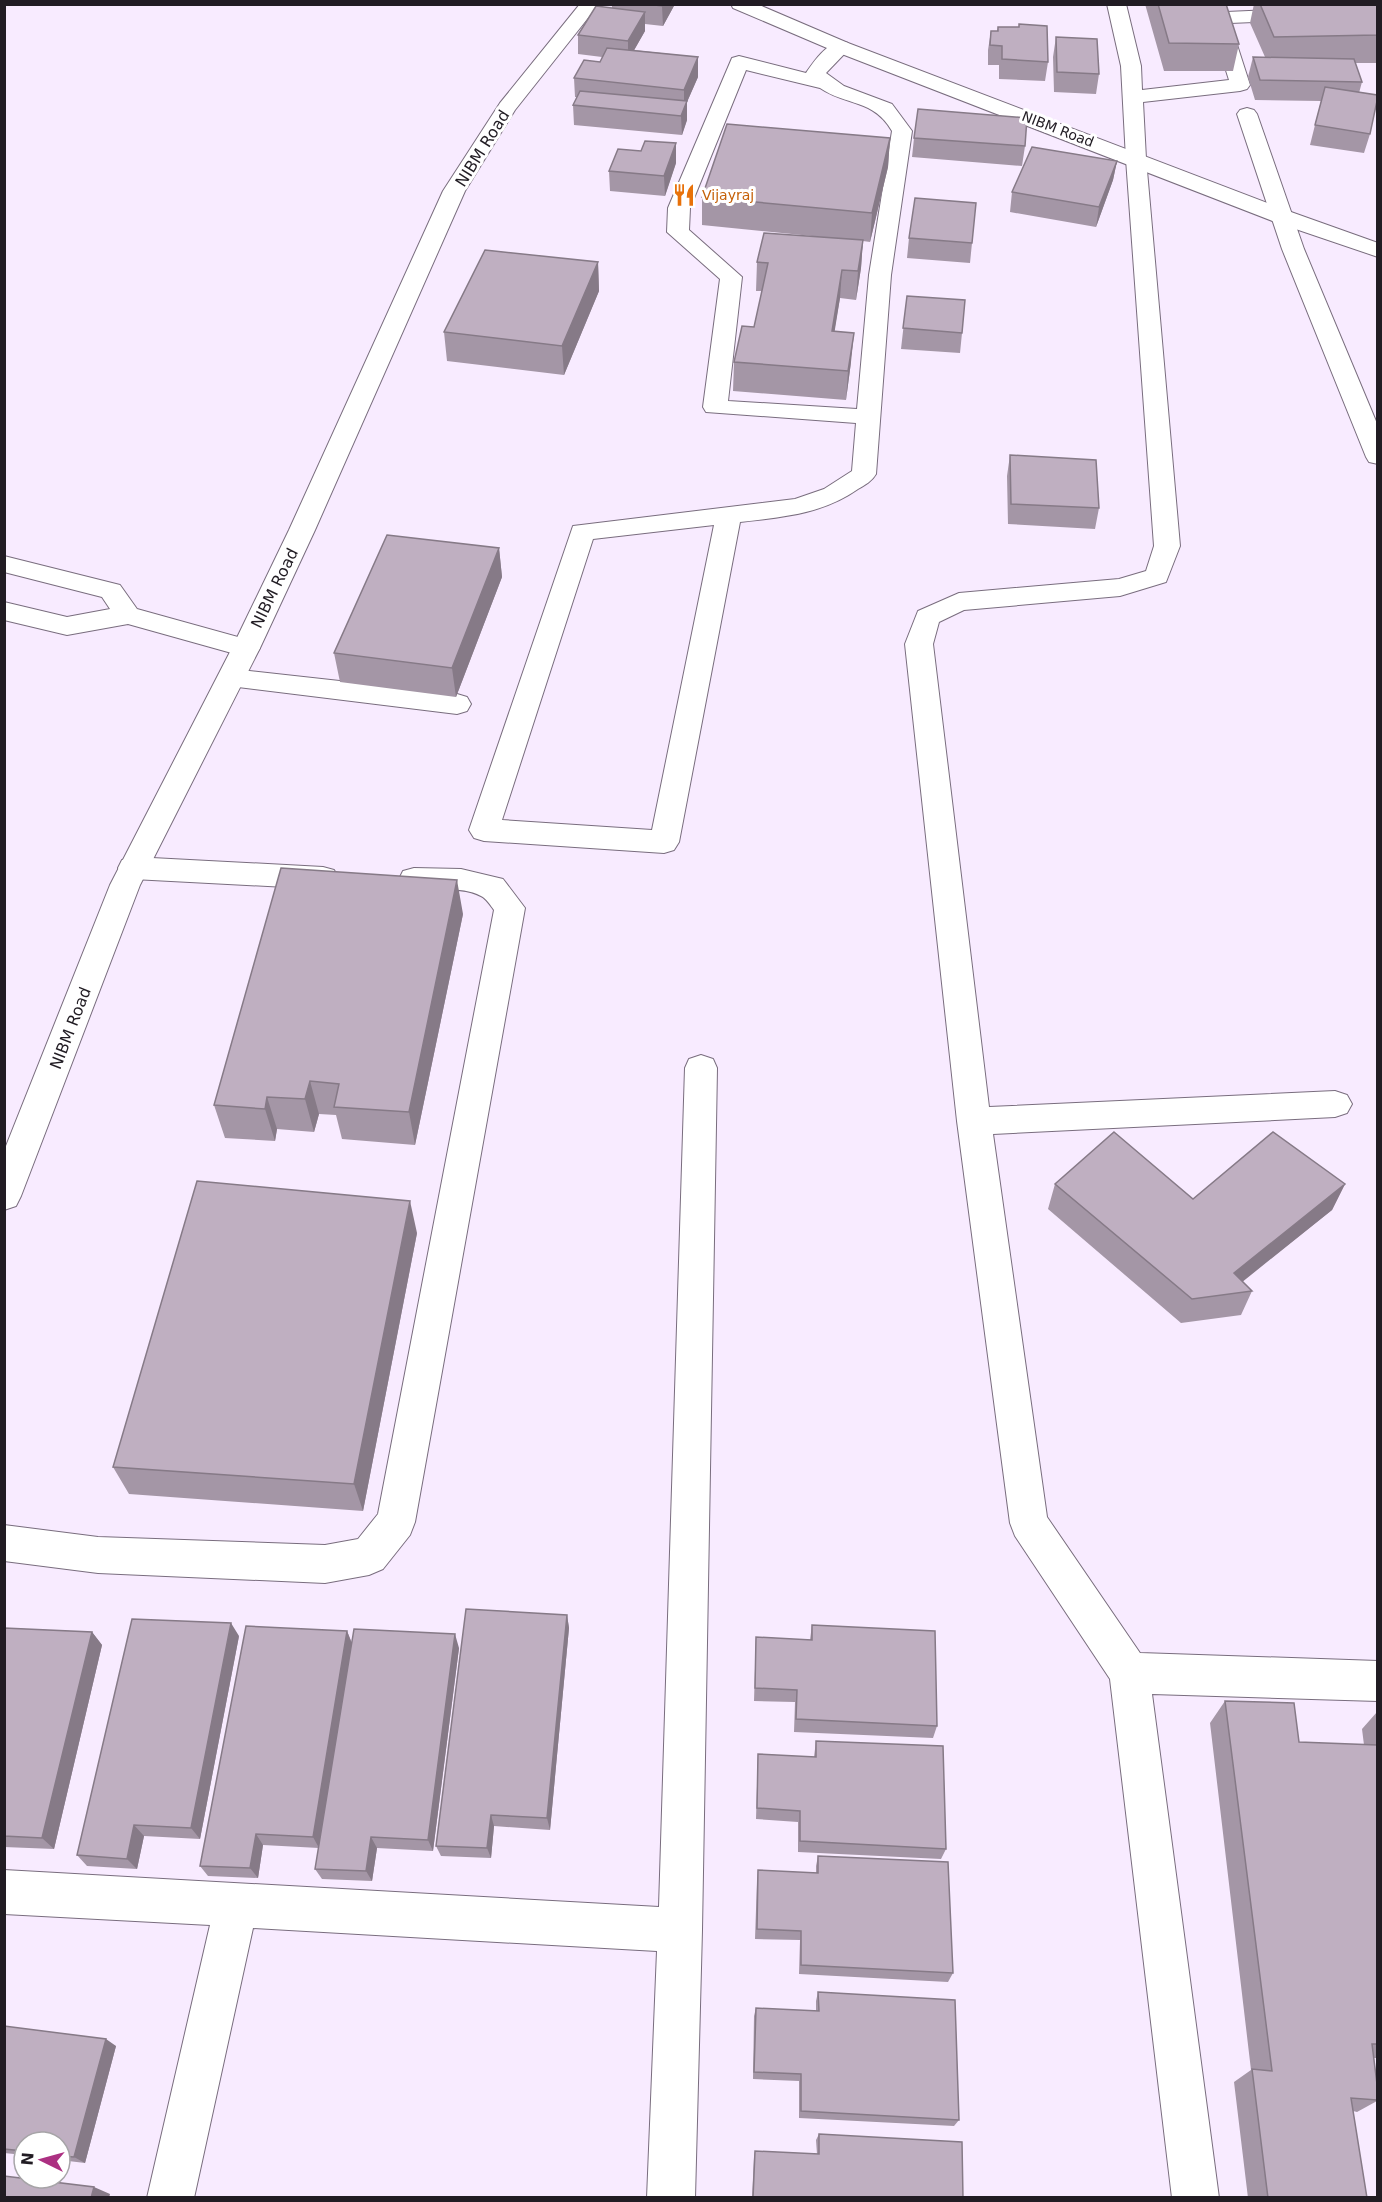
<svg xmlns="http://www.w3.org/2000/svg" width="1382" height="2202" font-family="'DejaVu Sans',sans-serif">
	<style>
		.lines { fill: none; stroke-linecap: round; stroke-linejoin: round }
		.service-casing { stroke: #796d7e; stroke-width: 2 }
		.minor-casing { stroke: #796d7e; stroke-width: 2 }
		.tertiary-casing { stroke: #796d7e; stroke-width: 2 }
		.secondary-casing { stroke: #796d7e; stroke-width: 2 }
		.service { fill: #fff; fill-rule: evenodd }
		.minor { fill: #fff; fill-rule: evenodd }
		.tertiary { fill: #fff; fill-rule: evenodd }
		.secondary { fill: #fff; fill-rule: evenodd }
		.wall { fill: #a496a6 }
		.shaded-wall { fill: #867a87 }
		.building { fill: #bfafc1; stroke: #867a87; stroke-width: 1.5 }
		.labels { text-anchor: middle; stroke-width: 6; stroke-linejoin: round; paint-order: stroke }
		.far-street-label { font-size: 14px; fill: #211c23; stroke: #fff }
		.far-food-label { font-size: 14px; fill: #c56008; stroke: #fff; text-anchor: start }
		.street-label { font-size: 16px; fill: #211c23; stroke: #fff }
	</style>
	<rect width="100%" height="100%" fill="#f8ebff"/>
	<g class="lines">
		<g class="service-casing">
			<path id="service" d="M1107 4H1126L1141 66 1142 90 1229 80 1205 4H1224L1226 12 1378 5V17L1230 23 1250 85 1247 89 1240 91 1143 102 1146 159 1143 163 1136 165 1129 163 1126 159 1121 66Z
				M841 41 848 43 851 47 826 73 844 86 892 104 912 131 891 275 876 474C872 481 865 485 858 489 823 514 782 517 740 522L679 842 674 850 664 853 484 841 474 838 469 830 573 526 795 499 824 489 852 471 856 423 706 412 703 407 720 279 667 232 668 208 732 58 739 56 806 73C815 60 825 45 841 41ZM746 70 820 88C846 106 874 99 892 131L869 275 857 409 728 401 742 277 689 230 690 208ZM714 525 652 830 502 820 593 539Z
				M232 669 457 694 467 697 471 704 467 711 457 714 222 685 218 678 222 671Z"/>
		</g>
		<g class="minor-casing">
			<path id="minor" d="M1247 108 1254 110 1257 114 1304 249 1378 426V464L1369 462 1366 457 1282 249 1237 114 1240 110Z
				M1136 153 1143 155 1146 159 1180 546 1166 582 1120 596 964 610 939 622 933 644 989 1107 1335 1091 1347 1095 1352 1104 1347 1113 1335 1117 993 1134 1047 1517 1140 1653 1378 1661V1701L1152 1694 1219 2198H1172L1110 1679 1015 1536 1010 1523 957 1121 905 644 918 611 959 593 1119 579 1146 571 1154 546 1126 159 1129 155Z
				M133 857 323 867 334 870 338 878 334 886 323 889 133 879 122 876 118 868 122 860Z
				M414 868 461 869 503 879 525 908 415 1522 410 1535 383 1569 369 1575 325 1583 98 1573 4 1561V1525L98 1537 325 1545 358 1539 378 1514 494 910C491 906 486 898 481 896 458 884 428 894 403 887L399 879 403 871Z
				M701 1055 713 1059 717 1068 702 1930 695 2198H647L657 1951 253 1928 194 2198H147L210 1925 4 1914V1870L659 1907 685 1068 689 1059Z"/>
		</g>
		<g class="tertiary-casing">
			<path id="tertiary" d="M4 556 120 585 137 609 256 642 260 648 256 654 246 657 128 624 67 635 4 620V602L67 617 110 609 102 597 4 572Z"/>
		</g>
		<g class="secondary-casing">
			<path id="secondary" d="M580 4H599L515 110 465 191 315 530 260 648 140 885 21 1196 16 1206 4 1210V1151L110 885 232 648 289 530 443 191 500 103Z
				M731 4H757L848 43 1291 212 1378 243V257L1275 222 834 51 733 8Z"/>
		</g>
		<use href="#service" class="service"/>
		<use href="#minor" class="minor"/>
		<use href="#tertiary" class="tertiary"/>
		<use href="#secondary" class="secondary"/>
	</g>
	<path class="wall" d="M612 4H675L663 26 645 24V31L634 50 698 57V77L687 102V120L682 135 574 125 573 105 577 97H575L574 78 600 62 602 57 578 54V35L612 8Z
		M1145 4H1226L1239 44 1233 71H1164Z
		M1254 4H1377V63H1355L1362 82 1359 93 1370 134 1364 153 1310 145 1321 101 1255 100 1248 77 1253 57H1265L1250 23Z
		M998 27 1048 62 1045 81 999 79V65H988V50L991 31H997Z
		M1056 37 1099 74 1096 94 1054 92 1053 57Z
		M890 138 888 167 870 242 863 241 861 268 856 300 840 298 834 332 851 362 846 400 733 391 734 362 754 327 762 291H756L757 262 812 236 702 225V197Z
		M914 138 1025 146 1022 166 912 157Z
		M1117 161 1113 180 1096 227 1010 212 1012 192Z
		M676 163 665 196 610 191 609 171Z
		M909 238 972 243 970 263 907 258Z
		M598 262 599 291 564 375 447 361 444 332Z
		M907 296 962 333 960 353 901 349Z
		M1010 455 1099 508 1095 529 1008 524 1007 476Z
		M499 548 502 577 456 697 340 682 334 653Z
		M463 914 415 1145 342 1139 336 1115 319 1114 314 1132 277 1129 275 1141 225 1138 214 1105Z
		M1055 1184 1193 1199 1345 1184 1332 1210 1242 1281 1252 1291 1241 1315 1181 1323 1048 1209Z
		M417 1233 363 1511 129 1494 113 1467Z
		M567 1615 569 1628 550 1830 494 1826 491 1858 441 1856 436 1846Z
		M812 1625 937 1726 933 1738 794 1732 795 1702 754 1701 756 1637 810 1640Z
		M4 1628 92 1632 102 1645 54 1849 4 1847Z
		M347 1631 352 1643 459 1648 433 1851 377 1848 372 1881 322 1879 315 1869 319 1848 263 1845 258 1878 208 1876 200 1866Z
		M239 1636 200 1839 144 1836 137 1869 87 1866 77 1855Z
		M1225 1701 1299 1742 1364 1745 1362 1729 1377 1712V2058H1374L1377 2084V2101L1357 2112 1353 2111 1367 2198H1248L1234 2082 1251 2070 1210 1723Z
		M816 1741 946 1849 941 1859 798 1852V1822L756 1819 758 1754 814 1757Z
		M818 1856 953 1973 948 1982 799 1974 800 1940 755 1939 757 1880 758 1870 816 1873V1866Z
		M818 1992 959 2120 954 2126 799 2118V2081L753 2079 754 2016 756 2008 816 2011V2001Z
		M4 2026 116 2046 85 2163 60 2160V2142H24V2155L4 2153Z
		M819 2134 963 2198H752L754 2157 755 2151 817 2154 816 2140Z"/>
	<path class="shaded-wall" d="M663 4H675L663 26 662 6Z
		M645 12V31L628 61V41Z
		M698 57V77L687 102V120L682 135 681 116 684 109V90Z
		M890 138 888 167 870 242 872 213Z
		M676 143V163L665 196 664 176Z
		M1117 161 1113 180 1096 227 1099 207Z
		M863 240 861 268 856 300 858 271Z
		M598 262 599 291 564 375 562 346Z
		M842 270 840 298 830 360 832 331Z
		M854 333 851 362 846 400 848 371Z
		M499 548 502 577 456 697 452 668Z
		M457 880 463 914 415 1145 409 1112Z
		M310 1081 319 1114 314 1132 305 1099Z
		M267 1097 277 1129 275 1141 265 1109Z
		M1345 1184 1332 1210 1226 1295 1234 1273Z
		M410 1201 417 1233 363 1511 354 1484Z
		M567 1615 569 1628 550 1830 547 1818Z
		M231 1623 239 1636 200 1839 191 1828Z
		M347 1631 352 1644 319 1848 313 1837Z
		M92 1632 102 1645 54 1849 42 1838Z
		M455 1634 459 1648 433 1851 428 1840Z
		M491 1815 494 1826 491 1858 487 1848Z
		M134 1825 144 1836 137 1869 127 1859Z
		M256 1834 263 1845 258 1878 250 1868Z
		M371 1837 377 1848 372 1881 366 1871Z
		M106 2039 116 2046 85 2163 74 2157Z
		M94 2187 110 2194 109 2198H91Z"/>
	<path class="building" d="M646 4H663L662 6Z
		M1158 4H1226L1239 44 1169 43Z
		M1260 4H1377V35L1274 37Z
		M596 6 645 12 628 41 578 35Z
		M1019 24 1047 26 1048 62 1002 59V46L990 45 991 31H998V27H1019Z
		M1056 37 1097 39 1099 74 1057 72Z
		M607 48 698 57 684 90 574 78 584 60 600 62Z
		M1253 57 1354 59 1362 82 1260 80Z
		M1325 87 1377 95V101L1370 134 1315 125Z
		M580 91 687 101 681 116 573 105Z
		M918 109 1027 118 1025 146 914 138Z
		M727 124 890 138 872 213 702 197Z
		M645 141 676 143 664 176 609 171 618 149 641 151Z
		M1032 147 1117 161 1099 207 1012 192Z
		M915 198 976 203 972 243 909 238Z
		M764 233 863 240 858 271 842 270 832 331 854 333 848 371 734 362 742 326 754 327 768 263 757 262Z
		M485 250 598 262 562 346 444 332Z
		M907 296 965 300 962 333 903 328Z
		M1010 455 1096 460 1099 508 1011 504Z
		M387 535 499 548 452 668 334 653Z
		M281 868 457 880 409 1112 334 1107 339 1084 310 1081 305 1099 267 1097 265 1109 214 1105Z
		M1114 1132 1193 1199 1273 1132 1345 1184 1234 1273 1252 1291 1192 1299 1055 1184Z
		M197 1181 410 1201 354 1484 113 1467Z
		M466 1609 567 1615 547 1818 491 1815 487 1848 436 1846Z
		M132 1619 231 1623 191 1828 134 1825 127 1859 77 1855Z
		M812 1625 935 1631 937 1726 796 1719 797 1690 755 1688 756 1637 812 1640Z
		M246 1626 347 1631 313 1837 256 1834 250 1868 200 1866Z
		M4 1628 92 1632 42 1838 4 1836Z
		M354 1629 455 1634 428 1840 371 1837 366 1871 315 1869Z
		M1225 1701 1294 1703 1299 1742 1377 1745V2044H1372L1377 2084V2100L1351 2098 1367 2198H1268L1252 2069 1272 2071Z
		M816 1741 943 1746 946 1849 800 1841V1811L757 1808 758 1754 816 1757Z
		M818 1856 948 1862 953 1973 801 1965V1931L757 1929 758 1870 818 1873Z
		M818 1992 955 2000 959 2120 801 2111V2074L754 2072 756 2008 819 2011Z
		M4 2026 106 2039 74 2157 60 2156V2142H24V2151L4 2149Z
		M819 2134 962 2142 963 2198H753L755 2151 819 2154Z
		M4 2176 94 2187 91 2198H4Z"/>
	<defs>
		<g id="restaurant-bare" transform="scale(1.8)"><path d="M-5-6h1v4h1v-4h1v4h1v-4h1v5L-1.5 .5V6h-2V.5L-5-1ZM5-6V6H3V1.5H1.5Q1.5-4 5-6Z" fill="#e8710a" stroke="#fff" stroke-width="2.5" paint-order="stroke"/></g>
	</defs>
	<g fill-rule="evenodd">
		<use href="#restaurant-bare" x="684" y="195"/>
	</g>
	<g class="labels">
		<g class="far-street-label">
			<text transform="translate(1058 129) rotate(21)" y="5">NIBM Road</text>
		</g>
		<g class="far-food-label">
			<text x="702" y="200">Vijayraj</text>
		</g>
		<g class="street-label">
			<text transform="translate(482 148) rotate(-58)" y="6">NIBM Road</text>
			<text transform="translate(274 588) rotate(-64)" y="6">NIBM Road</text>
			<text transform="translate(70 1028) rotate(-69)" y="6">NIBM Road</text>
		</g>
	</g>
	<rect width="1382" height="2202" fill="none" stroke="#211c23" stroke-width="12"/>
	<g transform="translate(42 2160) rotate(275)"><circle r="28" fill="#ffffff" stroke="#a6a4a7" stroke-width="1.5"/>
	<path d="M0-4.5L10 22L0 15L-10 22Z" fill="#ac3082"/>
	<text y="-9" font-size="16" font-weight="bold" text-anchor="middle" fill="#211c23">N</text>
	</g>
</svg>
